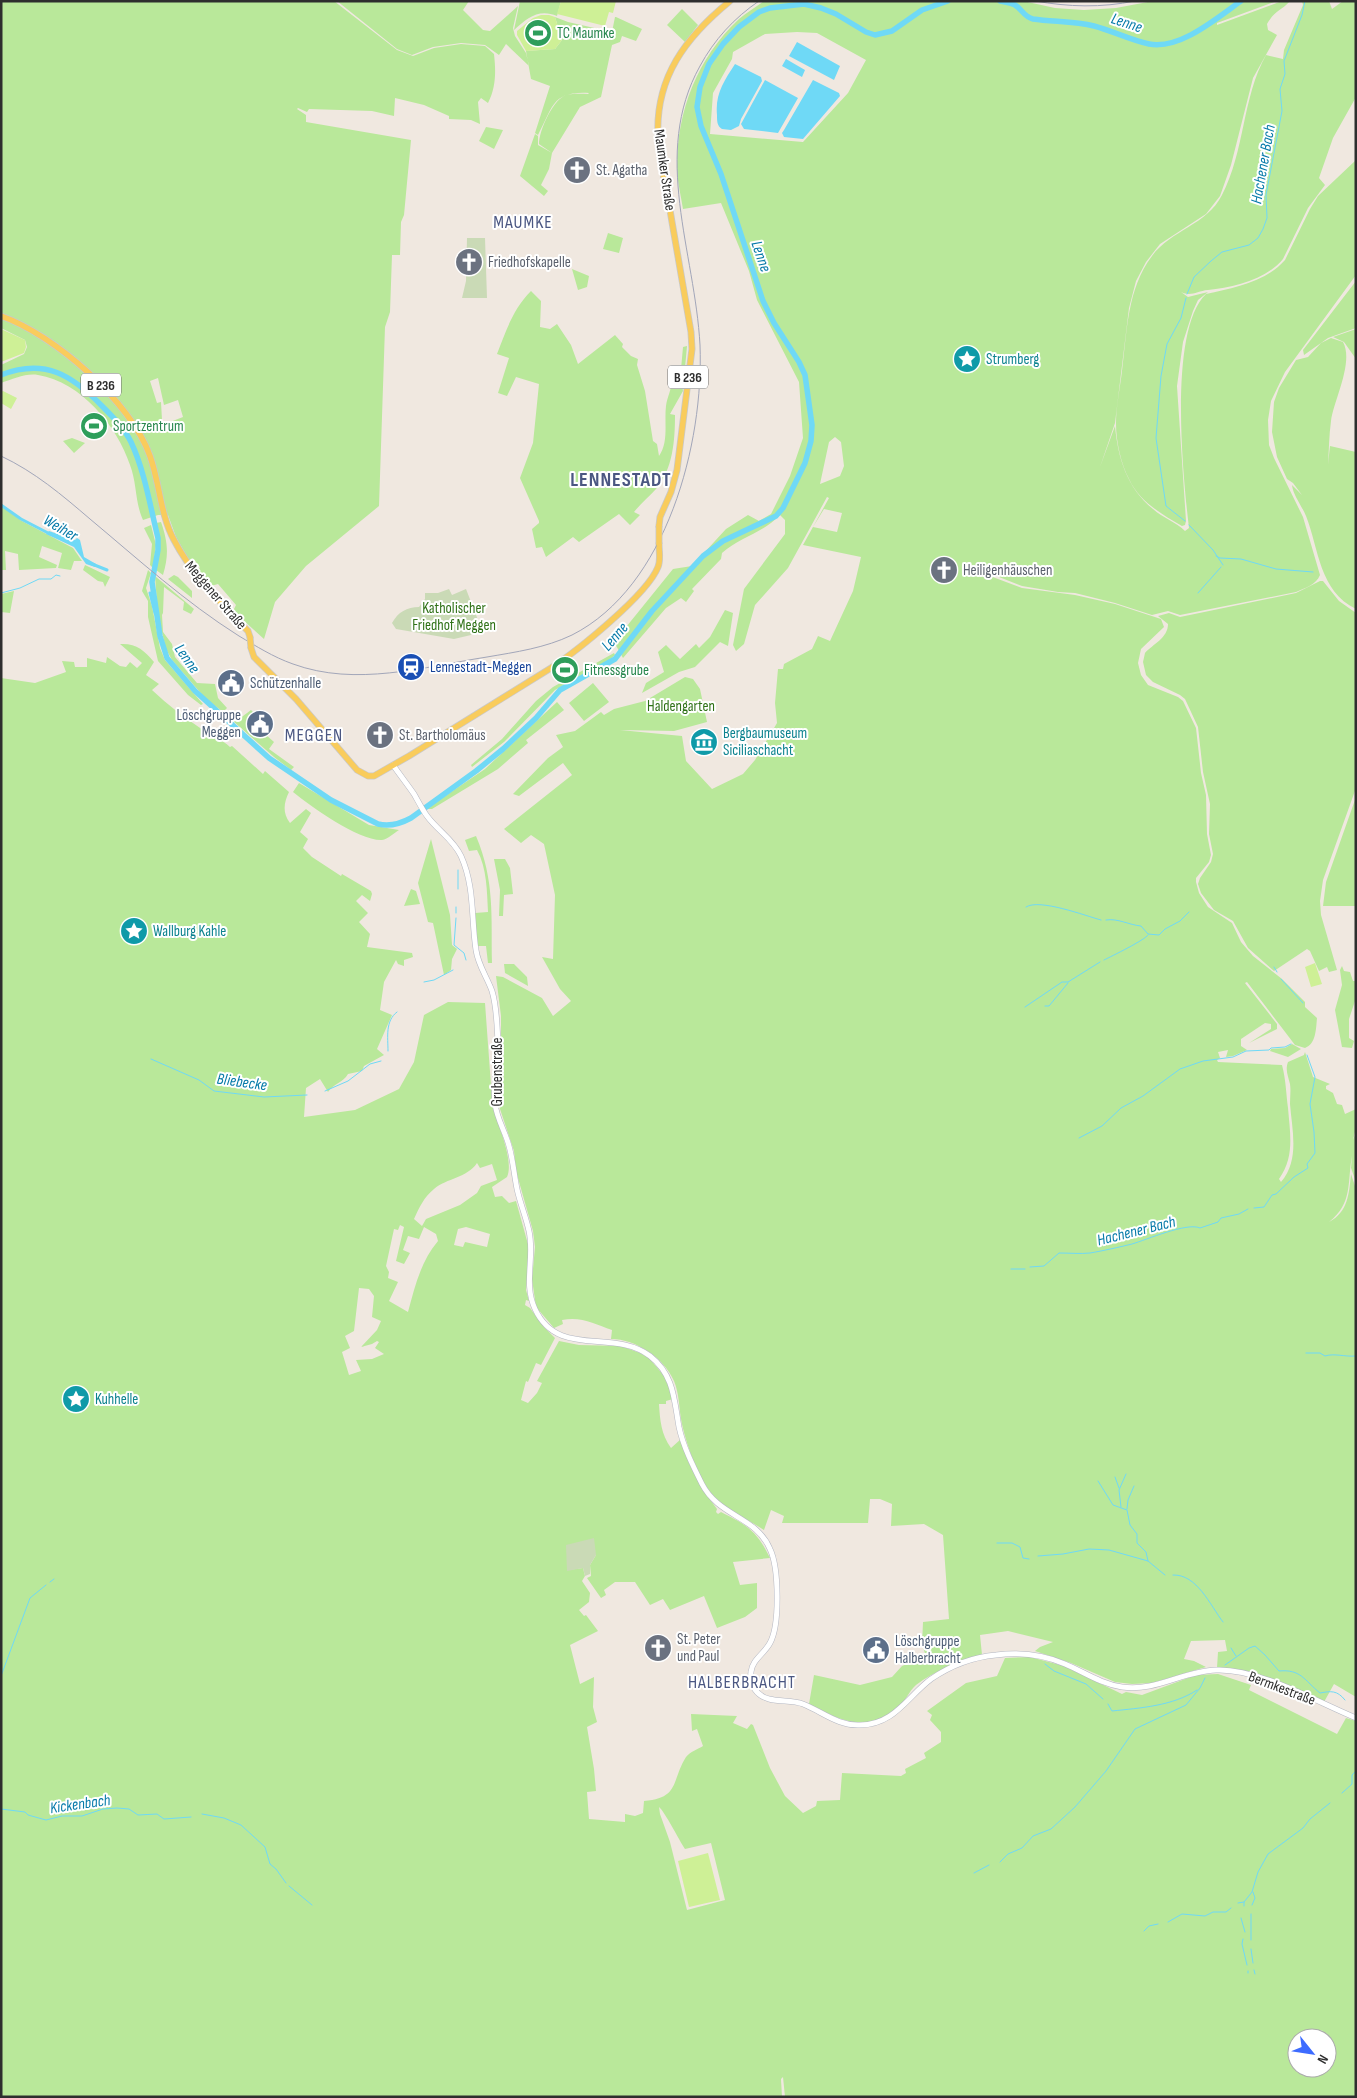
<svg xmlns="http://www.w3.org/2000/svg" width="1357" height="2098" font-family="'Sofia Sans Condensed',sans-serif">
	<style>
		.green { fill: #b9e89a; fill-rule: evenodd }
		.cemetery { fill: #cadab6 }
		.pitch { fill: #cef096 }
		.water { fill: #6fd9f6 }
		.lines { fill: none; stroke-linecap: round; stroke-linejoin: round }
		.stream { stroke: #6fd9f6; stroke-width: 1 }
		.canal { stroke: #6fd9f6; stroke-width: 3 }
		.river { stroke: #6fd9f6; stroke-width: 5.5 }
		.secondary-casing { stroke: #b4b7c2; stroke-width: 6 }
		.primary-casing { stroke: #c9c9c9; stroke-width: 7 }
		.secondary { stroke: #fff; stroke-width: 5 }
		.primary { stroke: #f9cc5c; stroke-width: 5.5 }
		.rail { stroke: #a2a6b9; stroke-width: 1 }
		.primary-bridge-casing { stroke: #c9c9c9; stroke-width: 7; stroke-linecap: butt }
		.primary-bridge { stroke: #f9cc5c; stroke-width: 5.5 }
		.labels { text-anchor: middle; stroke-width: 4; stroke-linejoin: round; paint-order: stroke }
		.shield { fill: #fff; stroke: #6d6d6d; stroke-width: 1 }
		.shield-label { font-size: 14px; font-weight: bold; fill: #2e2e2e }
		.leisure-label { font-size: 15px; fill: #27864d; stroke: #fff; text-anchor: start }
		.worship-label { font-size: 15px; fill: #5b616d; stroke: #fff; text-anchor: start }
		.street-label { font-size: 15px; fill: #2e2e2e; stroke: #fff }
		.culture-label { font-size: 15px; fill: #0d838f; stroke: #fff; text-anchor: start }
		.park-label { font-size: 15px; fill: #2f7117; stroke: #fff }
		.transit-label { font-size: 15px; fill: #164399; stroke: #fff; text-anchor: start }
		.service-label { font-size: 15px; fill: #4e5e75; stroke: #fff; text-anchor: start }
		.water-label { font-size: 16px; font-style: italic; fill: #067aa9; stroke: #fff }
		.quarter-label { font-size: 18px; letter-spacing: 1px; fill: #4b5782; stroke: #fff }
		.district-label { font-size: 20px; font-weight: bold; letter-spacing: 1px; fill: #4b5782; stroke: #fff }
	</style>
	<rect width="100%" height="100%" fill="#f0e8e0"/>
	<path class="green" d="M1 1H334L397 50 413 56 434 48 461 44 485 46 494 54C496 72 496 87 488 103L481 98 478 102 480 124 471 120 449 119V116L424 105 395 98 394 116 372 111 309 109 307 112 298 108 297 109 306 115V122L411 140 404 215 401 222 400 255H392L390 312 385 327 379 506 306 566 275 602 264 639 233 611 236 605 218 584 211 586 198 570 200 567 195 561 190 562 176 537 168 515H158L143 520C135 503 137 483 130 465 117 426 81 382 38 375 26 373 13 379 1 383V365L24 354 27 347 25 340 1 328ZM158 378 164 405 178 400 183 417 170 422 168 428 162 420 161 402 157 403 150 381Z
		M337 1H469L463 10 483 30 490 31 518 6 513 28 515 36 526 53 529 66 506 44 499 55 485 45 461 43 433 47 412 55 397 49Z
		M520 1H561L557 16C539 8 527 18 514 30Z
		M764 1H1023L1055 8 1084 10 1116 8 1153 1H1277L1217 23V25L1282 1H1290C1280 12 1275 10 1267 24L1268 30 1277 35 1253 78 1231 165 1220 196 1206 214 1160 244 1146 262 1136 281 1129 308 1115 423 1100 467 1115 426C1118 458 1127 488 1153 509 1163 518 1176 522 1185 531L1189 528C1183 477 1168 330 1206 294 1233 288 1266 282 1285 260L1310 209 1318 196 1356 160V275L1285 372 1271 401 1268 420 1269 445 1274 458 1303 517 1320 575C1316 585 1305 588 1296 592L1180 615 1168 611 1152 615 1115 603 1075 593 1058 592 1022 586 994 575 982 573 1022 588 1075 595 1115 604 1161 619 1164 627 1141 649 1138 663 1141 675 1148 685 1178 697 1183 701 1196 728 1201 773 1206 795 1207 834 1211 855 1209 862 1196 878V882L1199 893 1208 907 1232 923 1241 942 1253 956 1282 979 1305 1002V1007L1317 1018C1316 1029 1316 1044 1305 1048L1295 1045 1247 982 1245 983 1277 1024V1029L1249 1043 1271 1029V1024L1265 1023 1241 1039V1046L1247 1050 1233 1056 1226 1057 1228 1050 1218 1052 1220 1058 1217 1060 1218 1062 1282 1065C1286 1080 1286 1093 1288 1108 1290 1133 1295 1157 1279 1179L1281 1182C1300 1160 1292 1130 1290 1104 1290 1097 1291 1091 1290 1084 1288 1076 1285 1070 1288 1062L1304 1055 1305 1052 1313 1077 1330 1084 1326 1086V1089L1333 1093 1337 1104 1342 1105 1345 1114 1356 1109V1128L1353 1140 1356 1133V1182L1351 1168 1352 1156C1347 1183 1353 1203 1329 1222 1348 1212 1349 1194 1351 1174L1356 1189V1697L1334 1684 1324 1702C1291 1688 1254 1668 1217 1668L1218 1652 1227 1651 1225 1640 1191 1641 1184 1659 1194 1661 1206 1667 1152 1683 1132 1684 1115 1682 1071 1663 1035 1651 1040 1647 1053 1642 1008 1631 980 1635 982 1655C960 1663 935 1670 916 1685 909 1691 905 1702 897 1709 866 1734 839 1720 809 1704L814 1675 860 1685 892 1677 902 1666 926 1656 922 1645 923 1622 949 1619 943 1535 924 1524 891 1526 892 1504 880 1499H870L868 1523H782L784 1516 771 1510 764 1530C746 1518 724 1510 711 1493 697 1475 685 1441 681 1419 679 1406 679 1393 674 1381 664 1358 636 1339 611 1339L612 1330C595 1324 581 1316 562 1320L563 1324 554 1328 536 1307 532 1279 535 1247 533 1231 516 1171 514 1151 497 1100 501 1052V1016L496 976 503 977 542 998 553 1016 571 1001 560 989 542 957 553 959 555 895 544 844 531 835 521 843 504 829 572 775 563 763 519 796 513 794 548 758 563 747 556 735 575 731 601 712 604 715 614 709 645 701 685 677 693 679 700 689 707 722 674 731 620 730 682 736 686 761 712 789 743 774 755 760 777 723 775 703 778 669H783L784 664 812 649 818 636 830 641 853 591 861 557 803 545 829 498 827 497 788 568 755 605 744 644 736 651 733 645 744 589 785 534V520L780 515C763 533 740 537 722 553L721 559 692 589 694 591 686 602 681 598 666 608 623 658 614 642 673 569 692 566 726 529 748 515 759 521 771 514 790 476 803 438 799 382 757 300 749 271 721 203 683 209C681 197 678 184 677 171 676 114 696 59 739 19 746 13 756 7 764 1ZM797 32 817 33 866 60 848 93 803 142 710 134 713 93 732 59 733 52 765 34ZM835 437 841 442 844 466 840 476 820 484 829 442ZM824 509 842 513 837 532 813 527Z
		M1302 1H1329L1332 9 1343 1H1356V97L1333 138 1319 178 1325 185 1308 208 1283 259C1267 279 1233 288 1208 290 1197 291 1191 297 1181 292L1188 297 1208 292 1198 300 1193 311 1183 342 1177 386 1186 521 1185 525 1182 526C1161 514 1139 501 1129 479 1121 464 1116 441 1116 424 1116 407 1120 388 1122 371 1127 332 1127 289 1152 256 1171 230 1207 225 1222 195 1245 151 1242 98 1266 55L1283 59 1284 50 1303 5Z
		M682 9 698 25 685 42 667 25Z
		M555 17 568 22 612 32 615 17H616L642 29 636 41 622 36 620 42 612 45 601 97 580 107 552 153 539 144C539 131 552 102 564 96 571 93 581 94 588 94L589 93C552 91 553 107 538 135L535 133 550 86 531 79 526 51 555 49 562 40Z
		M486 127 503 130 494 149 479 141Z
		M535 134 538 136V145L552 153 549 169 541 185 548 191 544 196 520 176Z
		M608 233 623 238 619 253 603 249Z
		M572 269 589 276 587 287 578 290Z
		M1356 281V328L1328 338 1304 355 1303 350Z
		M531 291 541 301 540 327 550 329 557 324 571 345 578 364 615 335 623 344 622 347 631 356 638 359 637 365 645 391 653 441 657 444 659 456C669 442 664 422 666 406 667 397 672 389 672 379H678L681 369 683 347 687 346 685 368 681 379 683 391 670 414 675 415C675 440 673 469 656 489 649 497 641 503 634 512L640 515 630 525 619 514 579 542 573 537 546 557 542 547 536 548 532 529 539 523V521L520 478 533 443 539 384 516 377 507 396 498 393 509 358 497 354C506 331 513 309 531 291Z
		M1356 329V359L1344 342 1333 337Z
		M1331 338 1343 342C1354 362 1334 400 1331 421 1329 435 1329 450 1328 464L1330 446 1356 452V609C1319 591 1319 549 1306 516 1302 506 1293 495 1292 485L1302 495 1293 483 1287 479 1277 457 1272 432 1274 402 1279 388 1296 360 1308 357 1321 343Z
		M72 438 85 443 74 453 63 441Z
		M1 503 20 520 73 548 82 561H74L71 570 58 568 62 553 42 546 39 557 57 565 56 568 19 570 18 554 5 551 6 570H1Z
		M161 522C168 542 169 555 163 575L156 570 160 542 156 523Z
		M151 525 156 545 153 568 150 565 152 544 144 528Z
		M85 565 110 577 105 587 103 582 98 581 83 570Z
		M148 570 151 573 146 588 152 606 160 648 165 660 203 704 201 705 188 695 158 661 148 617V601L142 591Z
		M174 575 178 577 192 591V598L168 579Z
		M155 576 194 609 191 614 183 610 184 602 164 587 163 613 162 615 163 632 172 644 175 657 197 683 215 684 218 698 227 708 223 712 205 698 172 660 166 649 158 616Z
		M1320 581H1323L1339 601 1356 613V788L1323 880 1320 901 1321 915 1337 970 1329 972 1327 967 1319 971 1310 951 1307 949 1274 971 1248 948 1233 921 1214 910 1201 893 1198 884 1200 878 1211 862 1213 854 1209 834 1210 804 1203 772 1198 727 1185 699 1180 695 1153 682 1146 675 1143 662 1145 653C1153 644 1168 638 1168 624L1158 616 1169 613 1180 617 1296 593Z
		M14 591 10 613 1 612V594Z
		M725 610 733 613 728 646 720 642 695 667 679 672 642 693 646 683 664 672 658 652 666 645 680 659 696 644 699 648 710 637Z
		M120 644C136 643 144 650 154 662L146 675 159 684 152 690C168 705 185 718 203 730 212 737 222 739 230 747L232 746 263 774 265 771 289 792C284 802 282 813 290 823L306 809 311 813 300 832 308 839 303 848 312 857 341 876 342 874 371 891 372 894 370 901 362 895 356 901 368 913 359 922 370 934 367 947 412 953 413 957 404 960V966L398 964 396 960 384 982 380 1010 392 1015 377 1049 384 1055 364 1066 362 1071 348 1074C343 1083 334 1083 328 1092L320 1079 306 1088 304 1117 355 1110 399 1089 414 1062 424 1015 448 1002 485 1003 492 1099C495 1121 515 1159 507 1177L492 1187 495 1197 502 1196 509 1203 516 1201 529 1248 526 1290 529 1301 526 1300 525 1305 530 1308 544 1327 555 1338 541 1365 536 1363 528 1382 526 1381 521 1400 528 1403 537 1393 542 1383 537 1381 559 1341 579 1345 621 1346 640 1353 649 1358 665 1377 673 1399 666 1401V1404H659C660 1420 661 1434 671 1448L681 1439C687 1465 701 1488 717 1509L716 1512 718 1514 721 1512C747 1525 757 1531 770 1558L733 1562 740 1585 757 1583V1608L745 1617 717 1628 704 1596 670 1610 663 1599 650 1605 635 1582H615L604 1590 606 1595 601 1598 587 1578 591 1576 590 1565 596 1555 567 1570 583 1568 585 1576 582 1581 590 1593 589 1602 579 1610 584 1616 586 1615 598 1631 570 1645 580 1684 594 1677 593 1707 597 1722 587 1727 594 1769 596 1791 587 1792 589 1819 625 1822V1814L635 1816 643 1813 644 1801C680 1798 671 1781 686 1757 690 1752 698 1749 703 1746L697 1729 692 1731 691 1714 737 1716 733 1723 747 1729 751 1724 753 1725 770 1768 785 1796 803 1813 816 1806 817 1801 840 1800 842 1773 901 1776 906 1773 905 1769 926 1758 924 1753 941 1742V1732L930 1720 932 1715 927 1711 966 1683 997 1676 1005 1658 1030 1657 1064 1666 1122 1694 1126 1692 1142 1695 1196 1675 1218 1674 1251 1685 1249 1690 1337 1734 1346 1718 1356 1721V2097H785L783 2077 781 2079 782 2097H1V678L35 683 66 672 62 661 74 662 75 667H87V658L106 663 107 657 120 666 126 667 130 662 137 668 142 663ZM477 1163 480 1168 492 1164 497 1180 481 1186 477 1193 460 1205 426 1219 422 1226 414 1219C419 1208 424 1197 434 1189 447 1178 467 1178 477 1163ZM400 1225 404 1227 396 1261 404 1264 410 1253 403 1250 408 1236 419 1239 424 1227 436 1234 438 1241C421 1261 415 1286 408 1312L389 1301 398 1282 388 1278 389 1272 386 1266 394 1229 398 1230ZM466 1227 490 1234 487 1247 465 1242 463 1247 454 1245 458 1229ZM359 1288 369 1289 374 1296 372 1317 381 1321 377 1330 361 1347 372 1344 377 1341 379 1342 375 1348 384 1354 372 1359 356 1360 361 1371 349 1375 342 1352 350 1348 345 1336 354 1331ZM659 1807C665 1812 679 1840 685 1849L711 1843 725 1900 687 1910 670 1842 660 1814ZM1297 2038H1327V2068H1297Z
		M614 653 615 655 608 661 555 690 504 742 472 767 471 765 502 739 536 701 553 687Z
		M593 683 609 702 584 721 569 703Z
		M557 702 564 710 526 740 528 743 498 769 432 809H426L485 769Z
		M229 710 239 719 251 710 256 715 247 723 253 728 256 726 274 742 269 749 294 767 291 770 274 757 225 714Z
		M299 783 369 825 399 830C394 833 388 839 382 840 359 841 310 806 293 792Z
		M1356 797V906H1323L1326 882Z
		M476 836C495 881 491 917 492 963H488L486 946H476L475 913 488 912C487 892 487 868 477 850L469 851 465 840Z
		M431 839 450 915 452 945 457 949 452 959 451 970 444 975 433 923 428 922 418 883Z
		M494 859H505L510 868 513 894 504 895 503 916H499L500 890Z
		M411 889 416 891 420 904 404 906Z
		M504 964H514L527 977 528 986 505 973Z
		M1342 966 1344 971 1350 972 1353 981H1356V998L1349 1019V1038L1354 1041 1352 1048 1342 1047 1335 1010 1342 985 1340 970Z
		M1292 1044 1301 1049 1288 1057 1270 1051 1271 1049 1285 1048Z"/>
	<path class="cemetery" d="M467 238H485L487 298H462L466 281Z
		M449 589 452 595 466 589 478 620 475 628 471 635 454 639 396 629 392 623C398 612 407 607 419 607L425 599V593H438Z
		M594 1538 596 1555 590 1565V1574L585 1576 583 1568 567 1571 566 1545Z"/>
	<path class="pitch" d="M561 1H616L613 13 609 12 605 26 557 14Z
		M541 15H549L555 17 562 40 555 49 526 51 517 35V31L533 18Z
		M1 329 25 340 26 347 24 353 1 362Z
		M3 391 17 398 11 409 1 403V392Z
		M1315 963 1322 984 1311 987 1305 967Z
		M708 1853 720 1900 689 1907 678 1861Z"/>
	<path class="water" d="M797 42 840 66 834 80 789 56Z
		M786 59 805 70 802 77 782 66Z
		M735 64 761 77 762 81 741 119 739 126 731 130 722 129C717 126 717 121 717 115 715 94 724 81 735 64Z
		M765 80 798 98 778 133 744 129 741 124Z
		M813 80 839 93 840 96 803 139 784 137 782 133 784 130Z
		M49 531 75 540 77 538 80 540 84 557 96 564 95 567 86 564 74 547 46 534Z"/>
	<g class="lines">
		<path class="stream" d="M1187 294 1194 277 1211 261 1222 252 1249 245 1258 238 1263 229 1267 218 1266 195 1282 111 1280 89 1285 74 1284 61 1302 15 1305 1
			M1185 521 1166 506 1156 438 1161 376 1167 344 1181 318 1186 298
			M1189 525 1213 550 1223 565
			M1216 556 1220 558 1241 559 1276 569 1313 572
			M1 593 20 588 39 579H51L56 575 60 576
			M1198 593 1221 567
			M753 734 760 733
			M458 889V870
			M1026 907C1039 898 1086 916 1101 920
			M456 913V907
			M456 918 454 945 464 953 466 960
			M1106 920C1118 918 1129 925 1141 926L1148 934 1159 935 1165 929 1180 921 1189 912
			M1104 960C1112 956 1145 940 1148 935
			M1274 967 1277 972
			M1281 979 1303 1003
			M424 982 434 980 453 970
			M1045 1006H1049L1068 983
			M1025 1007 1062 982H1068L1100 962
			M388 1051C388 1037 385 1021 397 1012
			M151 1059 199 1080 214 1091 264 1097 307 1095
			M325 1091 348 1081 370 1064 381 1061
			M1079 1138 1102 1126 1121 1108 1143 1096 1180 1069 1203 1061 1233 1057 1246 1051 1269 1050 1271 1048 1285 1047 1291 1044
			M1254 1208 1264 1207 1272 1195 1276 1194 1294 1177 1308 1168 1307 1164 1315 1153 1314 1132 1310 1104 1315 1077 1307 1055
			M1030 1267 1044 1266 1059 1253C1070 1253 1080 1254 1090 1253 1102 1251 1120 1247 1132 1244 1146 1240 1187 1222 1200 1228L1218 1222 1221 1218 1239 1214 1248 1209
			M1011 1269H1025
			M1306 1353H1320L1325 1356C1335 1353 1344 1357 1356 1356
			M1115 1477 1119 1488
			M1098 1481 1113 1505 1127 1510 1130 1525 1137 1534V1543L1146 1552 1148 1561
			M1121 1507 1119 1490 1126 1474
			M1127 1509 1128 1500 1134 1486
			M997 1543H1012L1020 1547 1023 1558 1029 1559
			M1038 1556 1063 1554 1089 1549 1109 1550 1148 1561 1165 1575
			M1173 1575C1197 1574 1210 1605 1223 1622
			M50 1582 54 1579
			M1231 1648 1236 1656
			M1045 1664 1054 1671 1086 1684 1103 1699
			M1225 1665 1249 1648 1255 1646 1265 1655 1279 1671C1301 1669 1304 1680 1320 1693 1331 1691 1337 1690 1345 1700
			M1 1676 30 1598 46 1585
			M1108 1704 1112 1711C1140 1708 1173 1706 1197 1690
			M1342 1793 1352 1784V1775L1356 1771
			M1 1809 25 1812 28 1815 46 1820 62 1816H82L103 1809 117 1808 129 1809 138 1815 157 1814 164 1819 191 1817
			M202 1814 224 1818 241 1825 265 1847 270 1864 276 1869 286 1883
			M1000 1862 1008 1854 1022 1848 1033 1836 1051 1829 1075 1807 1106 1771 1135 1729 1186 1705 1200 1688 1205 1678
			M974 1873 989 1865
			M289 1886 312 1905
			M1238 1903 1244 1902
			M1252 1905 1255 1898 1253 1892
			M1244 1906V1902L1252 1892 1258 1872 1268 1854 1303 1828 1310 1819 1330 1803
			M1241 1918 1245 1932
			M1168 1922 1182 1914 1205 1916 1213 1912H1226L1231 1908
			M1144 1931 1149 1926 1158 1924
			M1243 1939 1242 1944 1247 1965
			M1251 1940V1914
			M1251 1949 1253 1963
			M1254 1970 1255 1974
			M1248 1971V1973"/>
		<path class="canal" d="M1 505 21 519 50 534
			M92 564 107 570
			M150 593 155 613"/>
		<path class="river" d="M1000 1C1004 2 1011 3 1015 5 1022 9 1024 17 1033 19 1053 22 1074 21 1094 26 1113 31 1130 40 1149 44 1180 50 1217 18 1241 1
			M1 375C45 358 72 375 102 406 113 417 124 428 131 442 145 472 150 506 158 538V550L152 582 160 636 167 658 195 691 269 758 331 800 378 824C390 827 400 824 411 818L476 771 503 749 536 718 560 690 615 659 652 611 703 556 723 541 776 516 783 508 805 463 811 441 812 425 805 375 799 362 774 323 763 301 721 174 701 126 697 107 700 87 709 64 723 44 739 27 759 12 770 8 804 4 821 8 836 14 866 32 875 35 892 31 922 10 948 1"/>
		<g class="secondary-casing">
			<path id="secondary" d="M393 765C400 775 407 784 414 794 418 801 422 809 427 816 438 831 453 839 461 856 475 887 471 918 476 950 478 965 487 977 492 991 497 1007 497 1026 498 1043 499 1064 492 1083 495 1104 497 1119 505 1131 509 1146 513 1160 514 1174 517 1189 520 1203 526 1217 529 1231 535 1257 523 1284 535 1309 558 1359 613 1328 650 1356 674 1375 674 1399 679 1427 683 1446 693 1466 702 1484 719 1517 756 1516 770 1549 779 1568 780 1625 770 1643 764 1654 752 1660 751 1672 749 1685 757 1696 769 1699 781 1702 792 1700 803 1704 823 1712 838 1726 860 1725 894 1725 907 1697 931 1679 950 1666 974 1657 996 1655 1019 1652 1044 1655 1065 1664 1084 1672 1101 1684 1122 1687 1156 1692 1183 1671 1216 1670 1258 1668 1317 1702 1356 1718"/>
		</g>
		<g class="primary-casing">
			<path id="primary" d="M1 316C55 335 131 402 150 456 160 484 160 514 174 540 192 575 221 603 248 631L250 637
				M659 526 660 517 671 492 677 470 692 349 691 332C684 290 676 247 669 204 665 182 659 159 658 137 655 77 686 37 730 1
				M251 648 254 657 296 699 357 770 368 776H374L409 756 551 668C577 651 647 595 658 567 661 560 659 552 659 544"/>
		</g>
		<use href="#secondary" class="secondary"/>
		<use href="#primary" class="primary"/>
		<path class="rail" d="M1035 1C1069 7 1101 8 1135 1
			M1 456C35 472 62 495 90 519 138 559 185 602 239 636 256 646 273 657 293 664 356 687 423 667 487 657 516 652 545 648 572 635 667 587 704 443 700 345 695 252 651 154 700 66 714 40 734 18 759 1"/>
		<g class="primary-bridge-casing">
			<path id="primary-bridge" d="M659 526V544
				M250 637 251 648"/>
		</g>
		<use href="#primary-bridge" class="primary-bridge"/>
	</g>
	<defs>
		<g id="stadium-disc" transform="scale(1.4375)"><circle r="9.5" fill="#2e9e5b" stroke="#fff"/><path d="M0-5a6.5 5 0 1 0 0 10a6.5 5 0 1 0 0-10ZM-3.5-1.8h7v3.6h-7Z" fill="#fff"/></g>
		<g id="church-disc" transform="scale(1.4375)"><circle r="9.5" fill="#6b7280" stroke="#fff"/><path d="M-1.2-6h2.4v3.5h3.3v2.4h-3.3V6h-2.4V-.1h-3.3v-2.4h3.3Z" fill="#fff"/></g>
		<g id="sight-disc" transform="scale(1.4375)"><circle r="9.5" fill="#0f9aa8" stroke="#fff"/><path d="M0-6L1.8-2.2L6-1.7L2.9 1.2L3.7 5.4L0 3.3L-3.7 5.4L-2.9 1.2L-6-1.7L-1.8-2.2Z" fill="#fff"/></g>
		<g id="station-disc" transform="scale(1.4375)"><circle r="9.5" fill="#1a4fb4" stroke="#fff"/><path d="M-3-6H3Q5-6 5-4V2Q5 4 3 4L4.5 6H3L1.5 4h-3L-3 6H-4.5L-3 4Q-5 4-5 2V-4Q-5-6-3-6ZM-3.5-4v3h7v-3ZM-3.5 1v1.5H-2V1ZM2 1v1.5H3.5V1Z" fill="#fff"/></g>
		<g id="civic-disc" transform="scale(1.4375)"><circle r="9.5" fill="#5c6f8a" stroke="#fff"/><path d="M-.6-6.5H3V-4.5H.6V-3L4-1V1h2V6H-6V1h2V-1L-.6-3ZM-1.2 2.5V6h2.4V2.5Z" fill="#fff"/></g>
		<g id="museum-disc" transform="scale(1.4375)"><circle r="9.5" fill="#0f9aa8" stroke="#fff"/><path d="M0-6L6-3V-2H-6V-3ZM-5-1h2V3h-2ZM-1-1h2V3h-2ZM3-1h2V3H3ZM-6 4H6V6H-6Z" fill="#fff"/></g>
	</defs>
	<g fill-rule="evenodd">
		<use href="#stadium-disc" x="538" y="33"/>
		<use href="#church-disc" x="577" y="170"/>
		<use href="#church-disc" x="469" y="262"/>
		<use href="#sight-disc" x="967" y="359"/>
		<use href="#stadium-disc" x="94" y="426"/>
		<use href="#church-disc" x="944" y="570"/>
		<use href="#station-disc" x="411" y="667"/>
		<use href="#stadium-disc" x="565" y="670"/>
		<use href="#civic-disc" x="231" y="683"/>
		<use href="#civic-disc" x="260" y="724"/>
		<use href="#church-disc" x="380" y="735"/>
		<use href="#museum-disc" x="704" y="742"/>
		<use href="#sight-disc" x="134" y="931"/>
		<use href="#sight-disc" x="76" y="1399"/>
		<use href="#church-disc" x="658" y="1648"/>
		<use href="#civic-disc" x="876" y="1650"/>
	</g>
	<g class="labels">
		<g class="shield">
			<rect x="668" y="365.5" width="40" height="23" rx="4"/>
			<rect x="81" y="373.5" width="40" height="23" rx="4"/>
		</g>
		<g class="shield-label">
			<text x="688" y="382">B 236</text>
			<text x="101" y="390">B 236</text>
		</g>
		<g class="leisure-label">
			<text x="557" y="38">TC Maumke</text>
			<text x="113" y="431">Sportzentrum</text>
			<text x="584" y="675">Fitnessgrube</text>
		</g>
		<g class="worship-label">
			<text x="596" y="175">St. Agatha</text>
			<text x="488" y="267">Friedhofskapelle</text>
			<text x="963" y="575">Heiligenhäuschen</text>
			<text x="399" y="740">St. Bartholomäus</text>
			<text x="677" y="1644">St. Peter<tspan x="677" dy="17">und Paul</tspan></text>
		</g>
		<g class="street-label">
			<text transform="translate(665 170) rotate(82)" y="5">Maumker Straße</text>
			<text transform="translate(216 595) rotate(49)" y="5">Meggener Straße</text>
			<text transform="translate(497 1072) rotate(-90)" y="5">Grubenstraße</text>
			<text transform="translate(1282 1688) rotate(21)" y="5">Bermkestraße</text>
		</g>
		<g class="culture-label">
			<text x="986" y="364">Strumberg</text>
			<text x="723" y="738">Bergbaumuseum<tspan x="723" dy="17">Siciliaschacht</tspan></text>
			<text x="153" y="936">Wallburg Kahle</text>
			<text x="95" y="1404">Kuhhelle</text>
		</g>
		<g class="park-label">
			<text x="454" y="613">Katholischer<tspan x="454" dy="17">Friedhof Meggen</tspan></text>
			<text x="681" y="711">Haldengarten</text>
		</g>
		<g class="transit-label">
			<text x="430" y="672">Lennestadt-Meggen</text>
		</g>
		<g class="service-label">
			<text x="250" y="688">Schützenhalle</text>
			<text x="241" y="720" text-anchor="end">Löschgruppe<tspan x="241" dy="17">Meggen</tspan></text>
			<text x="895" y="1646">Löschgruppe<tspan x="895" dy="17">Halberbracht</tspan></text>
		</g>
		<g class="water-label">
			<text transform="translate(1127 22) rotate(18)" y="6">Lenne</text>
			<text transform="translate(1262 164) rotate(-80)" y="6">Hachener Bach</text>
			<text transform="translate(762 256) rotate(71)" y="6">Lenne</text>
			<text transform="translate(61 527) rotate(30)" y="6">Weiher</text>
			<text transform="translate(614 636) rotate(-49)" y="6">Lenne</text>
			<text transform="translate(188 658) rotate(55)" y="6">Lenne</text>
			<text transform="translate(242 1081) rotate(8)" y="6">Bliebecke</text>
			<text transform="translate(1136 1230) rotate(-14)" y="6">Hachener Bach</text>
			<text transform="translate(80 1803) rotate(-8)" y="6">Kickenbach</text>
		</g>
		<g class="quarter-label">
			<text x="523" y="228">MAUMKE</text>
			<text x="314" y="741">MEGGEN</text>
			<text x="742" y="1688">HALBERBRACHT</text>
		</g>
		<g class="district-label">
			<text x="621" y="486">LENNESTADT</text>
		</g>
	</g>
	<rect width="1357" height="2098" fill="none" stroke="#2e2e2e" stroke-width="5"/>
	<g transform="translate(1312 2053) rotate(120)"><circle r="24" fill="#ffffff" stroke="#ababab"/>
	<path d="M0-4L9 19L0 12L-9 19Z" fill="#3e6cff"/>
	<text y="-8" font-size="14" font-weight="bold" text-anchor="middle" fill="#2e2e2e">N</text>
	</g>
</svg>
